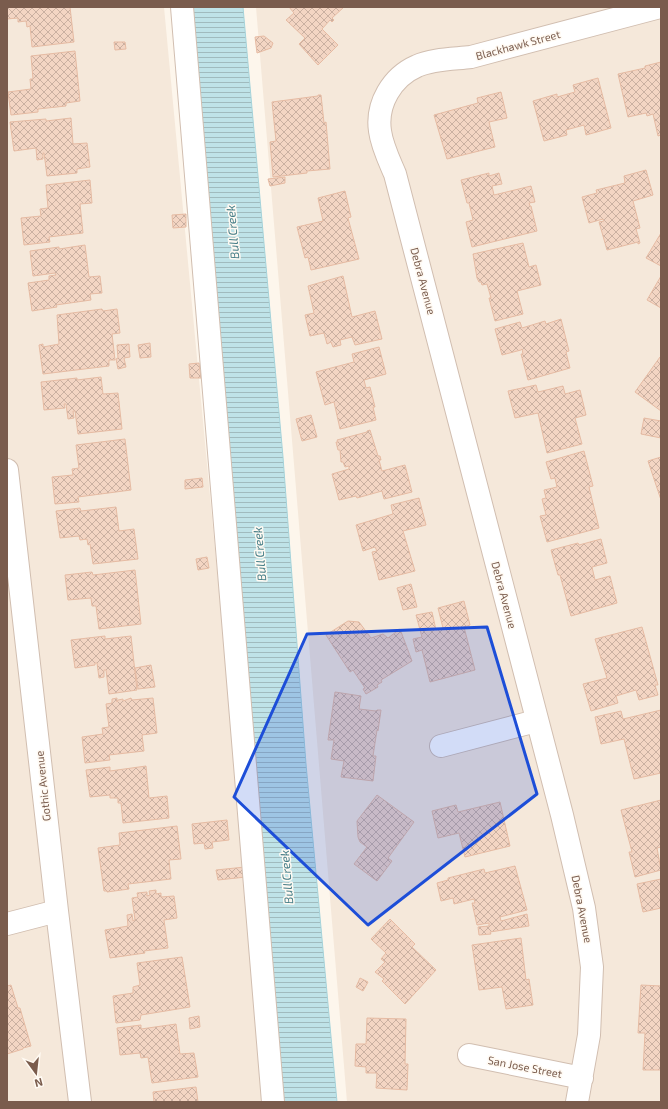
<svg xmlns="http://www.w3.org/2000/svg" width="668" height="1109" font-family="'Exo 2',sans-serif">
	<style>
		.residential { fill: #f5e8da }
		.water { fill: url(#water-rules); stroke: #a5d3da }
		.building { fill: url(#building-cross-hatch); stroke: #e6bba3 }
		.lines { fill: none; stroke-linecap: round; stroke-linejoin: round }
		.minor-casing { stroke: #d1beb0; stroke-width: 24 }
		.minor { stroke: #fff; stroke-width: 22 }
		.marked { fill: #1d4ed8; fill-opacity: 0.2; stroke: #1d4ed8; stroke-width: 3; stroke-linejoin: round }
		.labels { text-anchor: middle; stroke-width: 3; stroke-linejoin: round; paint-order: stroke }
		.street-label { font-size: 11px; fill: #7a5c4d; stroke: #fffaf3 }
		.water-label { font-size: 12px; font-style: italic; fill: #437c86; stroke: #fffaf3 }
	</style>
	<defs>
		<pattern id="water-rules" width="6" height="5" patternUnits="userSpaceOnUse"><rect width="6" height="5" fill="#bfe3e8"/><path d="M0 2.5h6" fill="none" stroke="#a0bbbe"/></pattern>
		<pattern id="building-cross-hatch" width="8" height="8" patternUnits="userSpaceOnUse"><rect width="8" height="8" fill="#f3d5c3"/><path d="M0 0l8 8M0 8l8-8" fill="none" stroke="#cab0a1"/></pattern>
	</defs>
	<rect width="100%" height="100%" fill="#fdf6ec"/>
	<path class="residential" d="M7 7H164L267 1102H7Z
		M256 7H661V1102H347Z"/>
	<path class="water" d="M192 7H243L283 457 306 764 337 1102H283Z"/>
	<path class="building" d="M7 7H70L74 42 32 47 30 26 27 27 26 21 18 22V18L7 19Z
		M289 7H344L332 18 334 20 332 22 330 20 322 29 338 45 318 65 299 44 305 38 286 20 294 13Z
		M264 36 273 43 271 48 257 53 255 37Z
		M114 42H125L126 49 115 50Z
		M75 51 80 101 66 103V106L38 109V112L11 115 8 92 31 89 30 79H33L31 56Z
		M661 62V135L658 136 653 114 647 116 646 113 628 117 618 74 645 68V66Z
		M598 78 611 128 586 135 584 125 566 130 567 135 544 141 533 101 557 94V97L575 92 573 85Z
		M501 92 507 118 489 122 495 147 447 159 434 115 478 103 477 98Z
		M318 95H321L324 123 326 122 330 169 307 171V173L273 177 270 142 276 141 272 102 318 96Z
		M71 118 73 144 87 143 90 167 77 169V173L47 176 44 153H43V159L37 160 36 148 14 151 10 122 46 119V121Z
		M646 170 653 195 633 201 640 228 636 229 640 243 638 244V242L607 250 599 222 604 221 603 219 589 223 582 197 597 193 596 190 625 183 624 176Z
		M489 173V176L499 173 502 184 492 186 494 195 531 186 535 202 529 203 530 206H531L537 231 472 247 466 222 473 220 469 203H467L461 180Z
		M285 177V183L270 186 268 179Z
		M90 180 92 203 80 204 83 233 49 237 50 242 24 245 21 218 41 216 40 209 48 208 46 185Z
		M345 191 351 217 348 218 359 259 311 270 308 257 305 258 297 227 323 221 318 198Z
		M186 214V227L173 228 172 215Z
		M661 233V266L646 258Z
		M523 243 529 267 536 265 541 285 517 291 523 314 495 321 489 298H491L487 284 482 285 481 282H479L477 278 473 254Z
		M85 245 89 277 100 276 102 293 90 294 91 300 56 305 57 307 32 311 28 283 49 280V276L56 275 55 273 33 276 30 251 59 247V249Z
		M343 276 352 317 375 311 382 339 355 345 352 337 340 340 341 345 333 347 331 342 327 344 324 333 310 336 305 315 314 313 308 286Z
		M661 276V308L647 300Z
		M102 309 103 311 117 309 120 333 112 334 115 360H109V366L43 374 39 345 43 344V347L59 344 57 315Z
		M561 319 569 351 566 352 570 368 528 380 521 354H523L522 349 521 350 502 355 495 329 520 322 522 328 545 321 546 324Z
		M150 343 151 357 140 358 138 345Z
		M129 344 130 357 124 358 126 367 118 369 116 359 118 358 117 345Z
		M379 347 386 374 364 380 366 388 370 387 375 407H373L376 420 340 429 334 402 325 405 316 372 354 362 352 354Z
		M660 357 661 358V411L635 392Z
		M199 363 201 378H190L189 364Z
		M101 377 103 394 118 393 122 429 78 434 75 411H73L74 418 68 419 66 404H64L65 408 44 410 41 382 77 378V380Z
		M536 385 538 392 563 386 565 394 580 390 586 415 575 418 582 444 547 453 538 413 515 418 508 391Z
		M311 415 317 437 302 441 296 419Z
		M644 418 661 421V438L641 434Z
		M370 430 378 456H380L381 460H379L382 471 405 465 412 492 384 499 382 491 357 498 356 496 339 500 332 474 349 469V466L345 467 343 462H341L340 450H338L336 442H338L337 440 367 432V431Z
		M125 439 131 490 78 497 79 502 55 504 52 477 73 475 72 469 79 468 76 445Z
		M584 451 593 486 589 487 599 528 547 542 540 516 546 515 542 499 546 498 544 490 557 487 555 478 551 479 546 462Z
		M661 457V500L648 461Z
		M202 478 203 487 185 489V480Z
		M419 498 426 525 403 531 415 571 379 580 372 552 377 551 375 547 363 551 356 525 393 514 391 505Z
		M116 507 119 531 134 529 138 559 93 564 90 544 88 545 87 539 80 540 79 536 60 538 56 511 80 508 81 511Z
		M601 539 607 563 592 567 595 580 610 576 617 603 571 616 560 575H558L551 550 578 543 579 545Z
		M207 557 209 568 198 570 196 559Z
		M135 570 141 624 99 629 96 606H92L91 598 68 600 65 575 92 572 93 575Z
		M411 584 417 607 403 610 397 588Z
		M464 601 470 625 464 627 475 670 430 682 422 650 416 652 413 639 422 637 416 615 432 612 436 630 443 628 438 608Z
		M348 621 359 622 371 638 383 634 388 638 400 629 412 661 381 680 382 682 377 685 378 687 366 694 363 689 365 688 353 670 350 672 326 635Z
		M642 627 658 685H655L658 695 639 700 636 690 616 696 618 703 591 711 583 684 607 678 595 639Z
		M105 636V639L131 636 137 690 109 694 106 670H104V677L99 678 97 663H95V665L75 668 71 640Z
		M151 665 155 687 138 689 135 668Z
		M335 692 361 696 359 709 376 711 377 710H381L378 731 377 730 373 756H376L373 781 341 777 344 761 331 759 334 740H328Z
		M117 698V702L118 700 123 699V701L131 698 132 700 153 698 157 733 142 735 144 751 109 755 110 760 85 763 82 737 103 734 102 728 109 727 106 704 112 703V699Z
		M661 710V773L634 779 624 739 601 744 595 717 621 711 623 719Z
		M146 766 149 798 167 796 169 818 123 823 121 803H118V798H110V795L90 797 86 770 110 767V771Z
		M377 795 414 822 388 858 392 861 377 881 354 864 367 847 360 842 358 837 357 821Z
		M661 800V847L657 848 661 870 635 877 629 852H632L621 810Z
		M500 802 510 846 465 857 459 833 438 838 432 811 456 805 458 812Z
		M227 820 229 840 212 842 213 848 205 849 204 843 194 844 192 824Z
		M177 826 181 859 169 860 171 879 128 884 129 889 107 892V891H104L98 848 120 845 119 833Z
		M515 866 527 910 500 917 501 921 527 914 529 926 490 932 491 934 479 935 478 927 489 926V923L477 925 472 903H475L474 899 454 904 453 898 441 901 437 883 448 880V878L484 869 485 873Z
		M245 867 246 877 218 880 216 870Z
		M661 879V908L643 912 637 884Z
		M156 890V894L161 893V897L174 896 177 918 164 920 168 948 144 951 145 953 110 958 105 930 128 926 127 915 132 914 133 921 135 920 132 898 138 897 137 893 147 892V896L150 895 149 891Z
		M390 919 415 944 412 947 436 970 405 1004 382 981 384 979 375 972 385 962 381 959 386 953 371 939Z
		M521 938 526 980 529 979 533 1005 506 1009 502 987 479 990 472 945Z
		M182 957 190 1007 141 1015 140 1020 116 1023 113 996 133 993V987L140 985 137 963Z
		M360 978 368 982 363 991 356 987Z
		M11 985 18 1008H20L31 1046 23 1048V1049L7 1054V986Z
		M641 985 661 986V1069L660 1070H643L645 1033H638Z
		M199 1016 200 1027 190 1029 189 1018Z
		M367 1018 406 1019 405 1064H408L407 1090 376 1088 377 1073H366V1067L355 1066 356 1044H366Z
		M176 1024 180 1054 194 1053 198 1077 152 1083 148 1057 141 1058 140 1053 120 1055 117 1028 141 1025V1029Z
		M196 1087 198 1102H154L153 1092Z"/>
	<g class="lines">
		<g class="minor-casing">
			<path id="minor" d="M182 7 273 1102
				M7 470 57 911 80 1102
				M441 746 536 721
				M7 924 57 911
				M469 1055 582 1078
				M577 1102 589 1035 592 967 584 908 562 815 395 174C389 160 382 146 380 131 376 104 392 77 417 66 432 59 454 59 471 57L660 7"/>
		</g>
		<use href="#minor" class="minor"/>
	</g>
	<path class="marked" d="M487 627 537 794 368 925 234 797 307 634Z"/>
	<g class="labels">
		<g class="street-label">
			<text transform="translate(518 45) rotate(-15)" y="4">Blackhawk Street</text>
			<text transform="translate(423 281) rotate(75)" y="4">Debra Avenue</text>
			<text transform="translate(504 595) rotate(75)" y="4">Debra Avenue</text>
			<text transform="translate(43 786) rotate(-96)" y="4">Gothic Avenue</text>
			<text transform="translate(582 909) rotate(79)" y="4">Debra Avenue</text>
			<text transform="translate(525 1067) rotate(11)" y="4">San Jose Street</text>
		</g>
		<g class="water-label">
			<text transform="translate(233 232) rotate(-95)" y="4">Bull Creek</text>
			<text transform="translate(260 554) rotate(-95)" y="4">Bull Creek</text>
			<text transform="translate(287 877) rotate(-95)" y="4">Bull Creek</text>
		</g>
	</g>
	<rect width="668" height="1109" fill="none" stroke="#7a5c4d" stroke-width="16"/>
	<g transform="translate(36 1073) rotate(165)" stroke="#fffaf3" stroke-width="3" paint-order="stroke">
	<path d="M0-3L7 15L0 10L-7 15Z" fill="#7a5c4d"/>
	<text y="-6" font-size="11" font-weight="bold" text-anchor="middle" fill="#7a5c4d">N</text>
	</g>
</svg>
